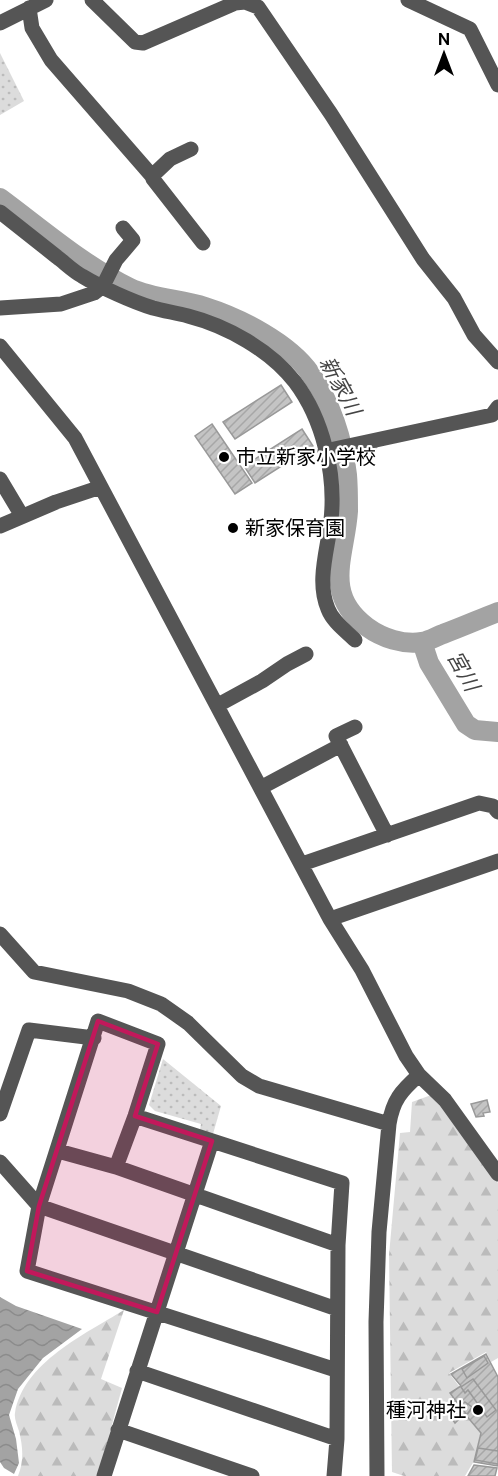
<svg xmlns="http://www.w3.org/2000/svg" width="498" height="1476" font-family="'Public Sans','Noto Sans JP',sans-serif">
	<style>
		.grass { fill: url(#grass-dots) }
		.forest { fill: url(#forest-firs) }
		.water { fill: url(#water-waves) }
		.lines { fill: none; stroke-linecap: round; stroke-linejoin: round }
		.stream { stroke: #a3a3a3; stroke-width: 3 }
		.river { stroke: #a3a3a3; stroke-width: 20 }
		.building { fill: url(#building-hatch); stroke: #999; stroke-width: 1.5 }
		.minor { stroke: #555; stroke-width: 15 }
		.marked { fill: #c2185b; fill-opacity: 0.2; stroke: #c2185b; stroke-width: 4.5; stroke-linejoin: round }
		.poi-dot { fill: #000; stroke: #fff; stroke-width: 2 }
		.labels { text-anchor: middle; stroke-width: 4.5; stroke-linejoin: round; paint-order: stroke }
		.poi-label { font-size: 20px; fill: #000; stroke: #fff; text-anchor: start }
		.water-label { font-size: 21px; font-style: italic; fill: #444; stroke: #fff }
	</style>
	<defs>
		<pattern id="grass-dots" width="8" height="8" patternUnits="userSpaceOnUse" patternTransform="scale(1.5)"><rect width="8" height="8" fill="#dcdcdc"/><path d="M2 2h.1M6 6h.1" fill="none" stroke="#bbb" stroke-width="1.8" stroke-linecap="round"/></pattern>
		<pattern id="forest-firs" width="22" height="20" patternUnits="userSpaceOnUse" patternTransform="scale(1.5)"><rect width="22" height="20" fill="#dcdcdc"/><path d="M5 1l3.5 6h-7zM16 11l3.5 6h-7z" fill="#bbb"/></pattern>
		<pattern id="water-waves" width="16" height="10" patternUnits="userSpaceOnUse" patternTransform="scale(1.5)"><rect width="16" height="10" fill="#a3a3a3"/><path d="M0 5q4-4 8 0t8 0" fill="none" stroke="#8b8b8b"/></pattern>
		<pattern id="building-hatch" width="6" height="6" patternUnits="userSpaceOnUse" patternTransform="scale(1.5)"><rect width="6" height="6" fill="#c4c4c4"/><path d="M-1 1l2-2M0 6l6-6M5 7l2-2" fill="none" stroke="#a7a7a7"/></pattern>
	</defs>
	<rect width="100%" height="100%" fill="#fff"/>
	<path class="grass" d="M0 53 24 101 0 115Z
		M163 1059 221 1106 213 1134 200 1130 201 1124 155 1111 149 1105Z"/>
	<path class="forest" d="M434 1094 498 1183V1358L491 1362 486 1352 449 1373 484 1419 474 1461 465 1476H404L392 1472 389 1255 400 1133 410 1132 412 1102Z
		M124 1310 101 1379 122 1388 98 1476H18C24 1461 23 1447 19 1431 17 1425 14 1418 15 1413 23 1363 85 1334 124 1310Z"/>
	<path class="water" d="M0 1297 16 1306 82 1329 43 1358 18 1389 9 1415 16 1439 19 1463 14 1474 4 1468 0 1462Z"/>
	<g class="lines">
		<path class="stream" d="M361 452 376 447
			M344 457 354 454"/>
		<path class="river" d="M0 198C42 229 83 265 130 288 153 299 181 299 205 307 240 318 289 343 310 373 331 402 343 440 347 475 348 486 348 499 348 511 345 556 322 594 367 627 382 638 403 645 422 642 429 641 437 636 443 634 462 627 480 619 498 612
			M422 642 429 663 466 724 475 730 498 732"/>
	</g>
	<path class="building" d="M281 385 292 402 235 439 223 422Z
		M212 424 252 483 235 494 195 436Z
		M302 429 313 446 255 483 244 466Z
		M487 1100 490 1112 483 1113 484 1116 476 1117 471 1104Z
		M486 1354 498 1377V1466L474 1462 481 1433 465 1414 455 1423 450 1416 461 1408 450 1393 461 1386 451 1374Z
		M484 1356 488 1363 467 1378 462 1369Z
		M473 1379 496 1410 487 1417 468 1390 465 1393 461 1387Z
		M465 1402 472 1407 467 1415 460 1406Z
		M454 1413 459 1419 455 1423 450 1416Z
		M478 1448 498 1451V1464L475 1460Z
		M474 1465 497 1468 495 1476H468Z"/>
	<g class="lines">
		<path class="minor" d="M92 0 135 42 143 43 235 3 245 2 258 7 331 114 423 259 454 298 474 335 498 362
			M408 0 470 29 498 85
			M29 8 32 28 51 60 152 176
			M0 23 46 0
			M191 149 170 159 152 176 153 179 203 243
			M0 212C19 227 38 242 57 257 65 263 73 271 82 276 100 287 133 302 153 308 164 311 177 313 188 316 227 326 270 350 295 382 323 419 336 474 331 520 328 549 316 581 328 609 333 622 346 631 355 640
			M0 308 61 304 94 293 103 286 116 260 133 240 123 228
			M0 346 75 438 330 919 362 970 406 1056 419 1075 445 1100 498 1174
			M325 451 492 415 498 407
			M0 479 22 516
			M0 526 56 502 101 487
			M218 705 262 681 287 664 306 654
			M355 727 336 736 387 835
			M262 787 341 745
			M302 864 479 803 493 806 498 812
			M330 919 498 861
			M0 934 34 972 128 991 161 1004 188 1023 242 1076 259 1086 389 1124
			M0 1114 29 1030 94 1038
			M135 1116 342 1183 338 1245 337 1439 334 1476
			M58 1151 116 1167 338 1245
			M0 1162 39 1206 337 1309
			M116 1167 135 1116 158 1044 98 1021 39 1206 27 1271 336 1370
			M137 1371 337 1439
			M118 1430 252 1476
			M104 1476 212 1141
			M377 1476 376 1322 379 1232 389 1124C393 1100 401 1091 419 1075"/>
	</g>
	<path class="marked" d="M98 1021 158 1044 135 1116 212 1141 157 1312 27 1271 39 1206Z"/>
	<g class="poi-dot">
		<circle cx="224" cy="457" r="6"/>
		<circle cx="233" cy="528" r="6"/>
		<circle cx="478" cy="1410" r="6"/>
	</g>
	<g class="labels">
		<g class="poi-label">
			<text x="236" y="464">市立新家小学校</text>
			<text x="245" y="535">新家保育園</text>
			<text x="466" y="1417" text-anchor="end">種河神社</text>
		</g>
		<g class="water-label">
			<text transform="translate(340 386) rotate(62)" y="7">新家川</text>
			<text transform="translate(463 671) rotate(61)" y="7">宮川</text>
		</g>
	</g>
	<g transform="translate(444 54)" stroke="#ffffff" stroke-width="4.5" paint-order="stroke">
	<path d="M0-4.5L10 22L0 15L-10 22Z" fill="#000000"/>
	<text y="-9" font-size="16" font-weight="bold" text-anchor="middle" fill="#000000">N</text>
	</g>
</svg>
